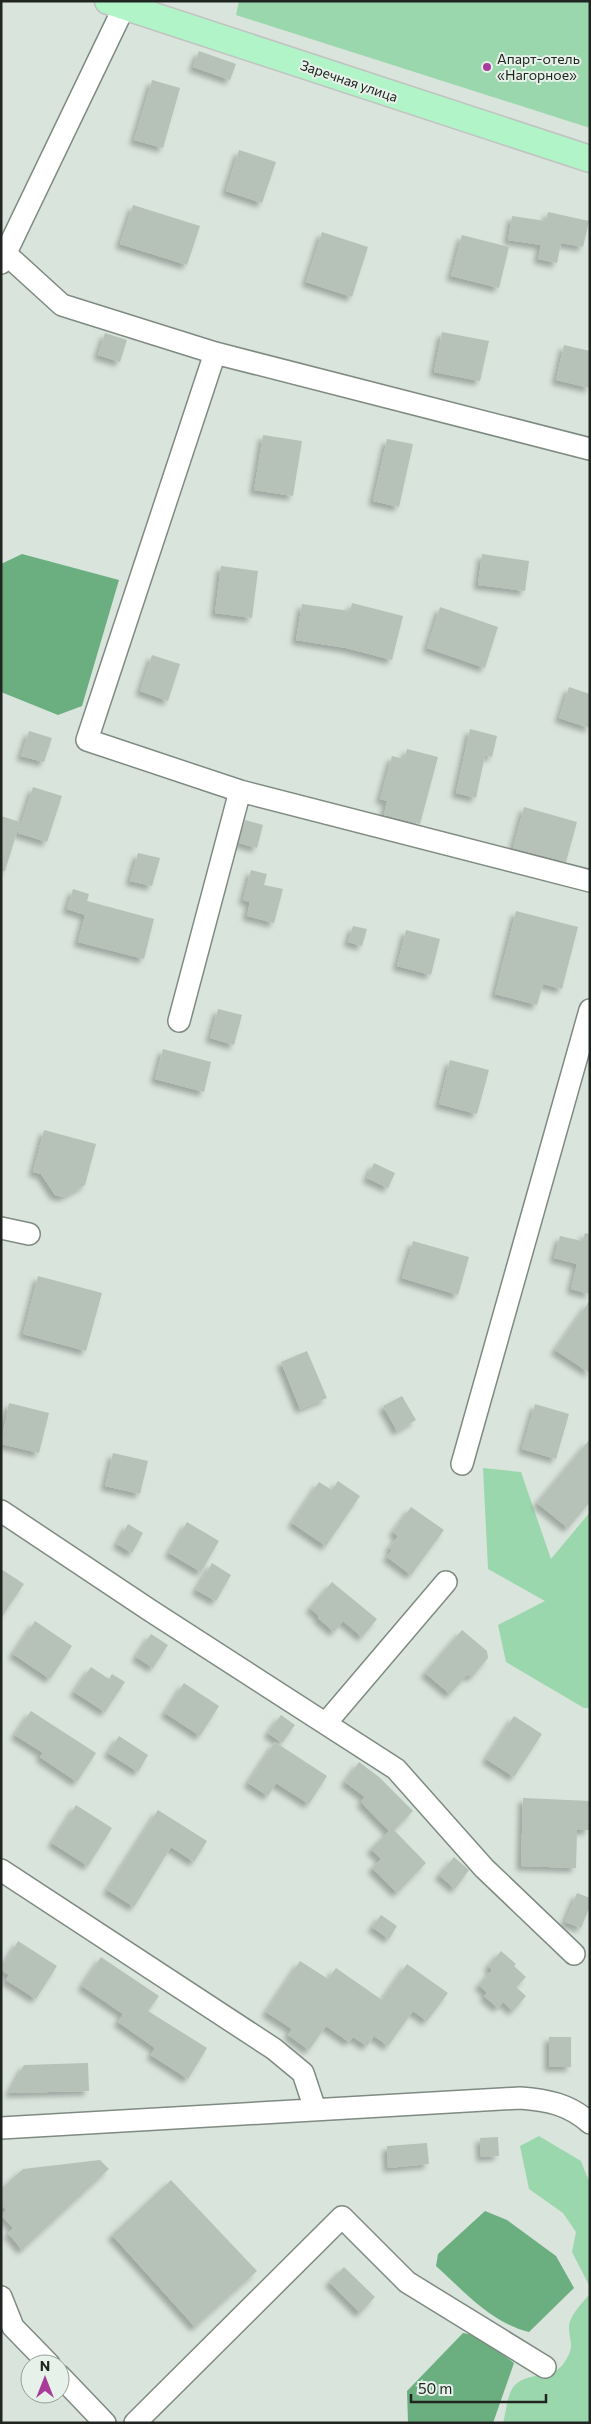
<svg xmlns="http://www.w3.org/2000/svg" width="591" height="2424" font-family="Commissioner,sans-serif">
	<style>
		.green { fill: #9bd7ad }
		.water { fill: #6baf81 }
		.building { fill: #b6c1b8; filter: url(#shadow) }
		.lines { fill: none; stroke-linecap: round; stroke-linejoin: round }
		.minor-casing { stroke: #7f8a82; stroke-width: 24 }
		.major-casing { stroke: #c1c2c1; stroke-width: 29 }
		.minor { stroke: #fff; stroke-width: 21 }
		.major { stroke: #b0f4c8; stroke-width: 26 }
		.poi-dot { fill: #a93c9b; stroke: #e6f2e9; stroke-width: 2 }
		.labels { text-anchor: middle; stroke-width: 4; stroke-linejoin: round; paint-order: stroke }
		.poi-label { font-size: 14px; fill: #212522; stroke: #e6f2e9; text-anchor: start }
		.street-label { font-size: 14px; fill: #212522; stroke: #e6f2e9 }
	</style>
	<defs>
		<filter id="shadow"><feDropShadow dx="-4.5" dy="4.5" stdDeviation="2.5" flood-color="#0004"/></filter>
	</defs>
	<rect width="100%" height="100%" fill="#d9e4dc"/>
	<path class="green" d="M239 1H590V128L236 15Z
		M483 1468 521 1472 551 1559 590 1512V1708H584L506 1662 498 1625 545 1601 488 1569Z
		M539 2136 581 2161 589 2181 590 2287 572 2252 576 2232 563 2213 529 2189 520 2146Z
		M590 2294V2423H503C506 2413 507 2397 512 2389 525 2369 551 2382 564 2363 576 2345 569 2343 569 2326 570 2315 583 2302 590 2294Z"/>
	<path class="water" d="M22 554 119 580 82 706 58 715 1 692V564Z
		M485 2211 507 2220 556 2256 574 2288 529 2332C490 2322 465 2292 436 2266L438 2254Z
		M463 2333 479 2336 514 2363 493 2423H408L407 2391Z"/>
	<path class="building" d="M199 51 236 64 230 80 193 67Z
		M152 80 180 88 163 148 134 140Z
		M239 150 276 162 262 203 226 191Z
		M133 205 200 226 187 265 120 244Z
		M548 212 589 221 583 247 561 243 557 263 538 259 541 245 508 240 512 216 546 221Z
		M322 232 368 247 352 297 306 282Z
		M462 235 509 247 499 288 451 276Z
		M442 332 489 341 480 381 434 372Z
		M105 333 127 340 120 362 98 355Z
		M564 345 590 351V388L556 380Z
		M263 435 302 441 293 496 254 490Z
		M387 439 413 444 399 507 373 501Z
		M482 554 529 561 525 591 478 585Z
		M221 566 258 571 252 618 215 613Z
		M352 603 403 616 392 660 346 648 296 640 302 604 350 611Z
		M440 607 498 627 485 668 427 648Z
		M152 655 180 664 168 701 140 691Z
		M569 687 590 694V728L559 718Z
		M470 729 497 736 492 757 485 755 476 798 456 793Z
		M29 731 52 738 44 762 21 756Z
		M407 749 438 757 420 824 384 815 387 801 380 799 392 756 404 759Z
		M33 787 62 796 47 842 18 833Z
		M524 807 577 822 566 862 513 848Z
		M1 816 20 822 5 871H1Z
		M245 820 263 825 257 848 239 843Z
		M138 853 160 858 152 886 130 881Z
		M251 870 267 874 264 885 283 889 274 923 247 916 250 902 243 900Z
		M73 889 89 894 87 901 154 919 144 959 78 942 85 915 67 909Z
		M516 911 578 927 562 989 543 984 537 1005 495 994Z
		M353 926 367 929 362 946 348 942Z
		M406 930 440 939 431 975 397 966Z
		M218 1009 242 1015 234 1045 210 1038Z
		M163 1049 211 1062 204 1092 155 1079Z
		M450 1060 489 1070 477 1114 439 1104Z
		M44 1130 96 1144 85 1185 63 1197 55 1195 41 1174 33 1172Z
		M374 1163 395 1173 388 1188 367 1178Z
		M585 1233 590 1234V1294L571 1289 577 1264 554 1258 560 1236 582 1241Z
		M413 1241 469 1257 458 1295 402 1278Z
		M38 1276 102 1293 86 1351 23 1334Z
		M590 1300V1373L555 1350Z
		M307 1351 327 1398 300 1409 281 1362Z
		M402 1396 416 1420 397 1431 383 1406Z
		M9 1403 49 1413 39 1453 1 1444Z
		M535 1404 569 1414 556 1459 522 1449Z
		M590 1439V1502L568 1528 537 1503Z
		M113 1453 148 1461 140 1494 105 1486Z
		M338 1481 360 1496 326 1546 292 1523 319 1482 332 1490Z
		M411 1507 444 1530 411 1575 387 1557 392 1550 389 1548 398 1536 393 1532Z
		M187 1522 219 1541 201 1572 169 1553Z
		M128 1524 143 1533 132 1553 117 1544Z
		M212 1563 231 1575 216 1601 196 1590Z
		M1 1569 24 1584 1 1618Z
		M332 1582 377 1619 362 1637 343 1621 334 1632 318 1618 319 1616 310 1608Z
		M35 1621 72 1646 50 1679 13 1654Z
		M462 1630 487 1651 488 1658 473 1676H466L450 1694 425 1673Z
		M151 1634 168 1645 153 1668 136 1657Z
		M91 1667 109 1679 112 1674 125 1682 105 1712 74 1692Z
		M184 1683 219 1706 200 1736 165 1713Z
		M31 1711 96 1753 77 1782 40 1757 43 1753 15 1735Z
		M281 1715 295 1725 282 1743 268 1733Z
		M514 1716 542 1734 514 1777 486 1759Z
		M119 1736 148 1755 138 1772 108 1753Z
		M275 1742 327 1776 309 1804 276 1783 268 1796 248 1783Z
		M359 1762 379 1777 413 1811 394 1830 426 1863 397 1893 372 1868 381 1859 371 1849 389 1831 361 1802 365 1797 345 1782Z
		M523 1798 590 1801 589 1830H577L576 1868 521 1866Z
		M76 1805 112 1828 88 1866 52 1843Z
		M158 1810 207 1841 194 1862 171 1847 134 1907 107 1890Z
		M454 1857 469 1870 455 1889 439 1875Z
		M577 1893 590 1898V1906L581 1928 565 1922Z
		M381 1915 397 1926 389 1939 372 1927Z
		M18 1941 57 1966 36 1999 6 1980 9 1975 1 1970Z
		M501 1951 516 1964 514 1966 526 1977 516 1987 526 1996 513 2011 503 2002 498 2008 484 1996 487 1993 479 1985 492 1970 488 1966Z
		M101 1957 159 1996 148 2011 207 2048 188 2079 151 2055 155 2048 118 2022 123 2014 82 1986Z
		M300 1961 328 1979 336 1968 382 2000 407 1964 448 1993 427 2021 413 2011 388 2046 374 2036 367 2046 353 2037 349 2042 326 2026 309 2050 288 2035 292 2029 266 2012Z
		M549 2037H571V2067H549Z
		M88 2063 89 2091 9 2093 24 2065Z
		M498 2137 499 2156 481 2157 480 2138Z
		M427 2143 429 2164 388 2168 387 2146Z
		M100 2160 109 2169 22 2250 8 2233 13 2228 1 2215 6 2210 1 2204V2189L23 2169Z
		M171 2180 257 2271 195 2327 112 2235Z
		M344 2267 375 2297 360 2313 329 2282Z"/>
	<g class="lines">
		<g class="minor-casing">
			<path id="minor" d="M6 254 62 305 215 353 590 449
				M1 263 124 7
				M215 353 87 740 240 791
				M179 1021 240 791 590 881
				M1 1228 29 1234
				M462 1464 590 1010
				M1 1511 151 1611 396 1769 484 1868 574 1954
				M326 1723 446 1582
				M1 1870 274 2049 303 2073 315 2109
				M1 2128 520 2098C547 2100 569 2104 590 2123
				M1 2297 13 2327 49 2364
				M60 2376 105 2423
				M135 2423 342 2217 407 2282 545 2367"/>
		</g>
		<g class="major-casing">
			<path id="major" d="M108 1 590 159"/>
		</g>
		<use href="#minor" class="minor"/>
		<use href="#major" class="major"/>
	</g>
	<circle class="poi-dot" cx="487" cy="67" r="5"/>
	<g class="labels">
		<g class="poi-label">
			<text x="497" y="64">Апарт-отель<tspan x="497" dy="16">«Нагорное»</tspan></text>
		</g>
		<g class="street-label">
			<text transform="translate(349 81) rotate(19)" y="5">Заречная улица</text>
		</g>
	</g>
	<rect width="591" height="2424" fill="none" stroke="#212522" stroke-width="5"/>
	<g transform="translate(45 2379)"><circle r="24" fill="#e6f2e9" stroke="#97a099"/>
	<path d="M0-4L9 19L0 12L-9 19Z" fill="#a93c9b"/>
	<text y="-8" font-size="14" font-weight="bold" text-anchor="middle" fill="#212522">N</text>
	</g>
	<path d="M411 2394v8h135v-8" fill="none" stroke="#212522" stroke-width="2.5"/>
	<text x="418" y="2394" font-size="15" fill="#212522" stroke="#e6f2e9" stroke-width="4" paint-order="stroke">50 m</text>
</svg>
